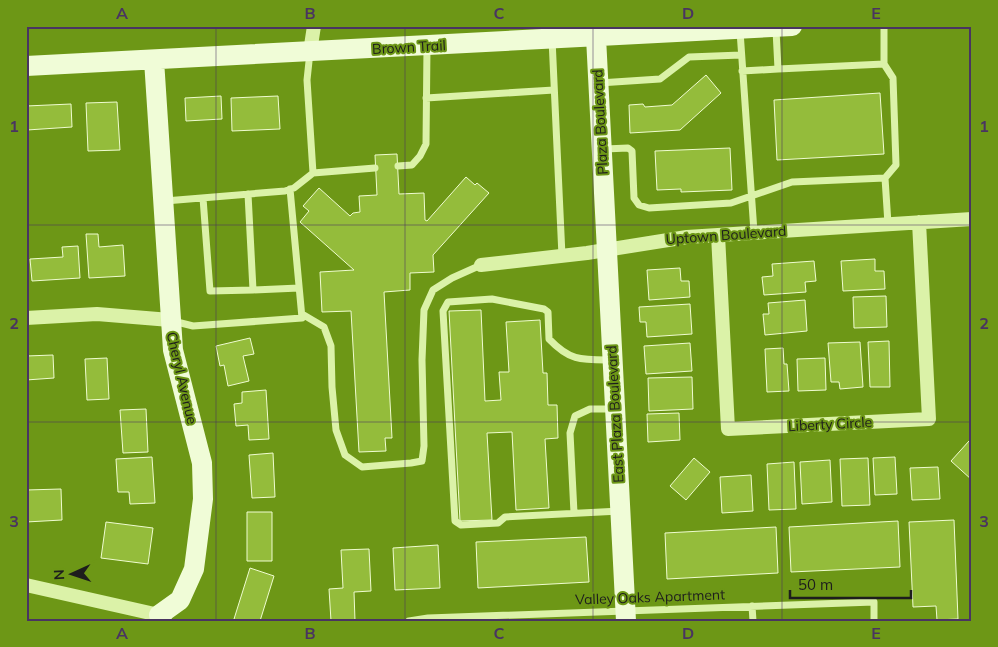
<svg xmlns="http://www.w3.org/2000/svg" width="998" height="647" font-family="Mulish,sans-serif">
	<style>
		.building { fill: #94bc3b; stroke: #effcd0 }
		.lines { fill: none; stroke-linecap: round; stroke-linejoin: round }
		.lane { stroke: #dbf2a8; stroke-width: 7 }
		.street { stroke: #dbf2a8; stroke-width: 14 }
		.secondary { stroke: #f0fcd7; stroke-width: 20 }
		.grid { fill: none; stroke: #493461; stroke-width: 1; stroke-opacity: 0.55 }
		.labels { text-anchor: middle; stroke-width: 4; stroke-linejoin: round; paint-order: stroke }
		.street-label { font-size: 14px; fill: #1d1d1d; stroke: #6d9716 }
		.neatline { fill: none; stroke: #493461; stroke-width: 2 }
		.grid-label { font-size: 16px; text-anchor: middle; font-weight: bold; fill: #493461 }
	</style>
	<rect width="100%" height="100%" fill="#6d9716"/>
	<path class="building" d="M706 75 721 93 680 130 630 133 629 105 643 104 645 107 672 105Z
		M880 93 884 154 777 160 774 100Z
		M221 96 222 119 186 121 185 98Z
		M278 96 280 129 232 131 231 98Z
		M117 102 120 150 88 151 86 103Z
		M71 104 72 127 27 130 26 106Z
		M730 148 732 190 681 192V189L657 190 655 151Z
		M397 154 399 194 424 193 425 220 427 221 466 177 475 185 477 183 489 193 433 255 434 272 410 273V290L384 292 392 438H385L386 451 359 452 351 311 322 312 320 272 354 270 300 222 309 211 303 206 319 188 350 216 353 213 360 212 359 196 377 195 375 155Z
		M86 234H98L99 247 123 245 125 276 89 278Z
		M78 246 80 278 32 281 30 259 63 257 62 247Z
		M875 259V271H884L885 289 843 291 841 261Z
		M814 261 816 281 805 282 806 292 764 295 762 277 773 276 772 264Z
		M680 268 681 281H689L690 297 649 300 647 270Z
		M886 296 887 327 854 328 853 297Z
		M805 300 807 331 765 335 763 314H769L768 303Z
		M690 304 692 334 647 337 646 322H640L639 307Z
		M481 310 485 401 501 400 499 372H509L506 322 540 320 543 373H547L548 405H557L558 438 545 439 549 508 516 510 512 432 487 433 492 520 460 521 449 311Z
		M250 338 254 354 243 356 249 381 228 386 224 365 220 366 216 346Z
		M889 341 890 387H870L868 342Z
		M860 342 863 387 840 389 839 382H831L828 343Z
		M690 343 692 371 646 374 644 346Z
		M783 348 784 364H787L789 391 767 392 765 349Z
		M53 355 54 378 26 380V356Z
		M107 358 109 399 87 400 85 359Z
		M825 358 826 390 798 391 797 359Z
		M692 377 693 409 649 411 648 378Z
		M266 390 269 439 249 440 248 425 236 426 234 404 242 403V392Z
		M146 409 148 452 123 453 120 410Z
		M679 413 680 440 648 442 647 414Z
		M969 441 972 443V480L951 461Z
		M273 453 275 497 252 498 249 455Z
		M152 457 155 503 130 504 129 492H118L116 459Z
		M895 457 897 494 875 495 873 458Z
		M694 458 710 472 686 500 670 486Z
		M868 458 870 505 842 506 840 459Z
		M830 460 832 502 802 504 800 462Z
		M794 462 796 509 769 510 767 464Z
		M938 467 940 499 912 500 910 468Z
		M751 475 753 511 722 513 720 477Z
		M61 489 62 520 26 522V490Z
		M247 512H272V561H247Z
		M954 520 958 619 937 620 936 606 913 607 909 522Z
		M898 521 900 567 791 572 789 527Z
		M106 522 153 528 148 564 101 558Z
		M776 527 778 573 667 579 665 533Z
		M586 537 589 582 478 588 476 542Z
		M438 545 440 588 395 590 393 548Z
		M369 549 371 591 354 592 355 621H331L329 589 343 588 341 550Z
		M250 568 274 576 260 621H240L234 619Z"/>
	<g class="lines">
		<path class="lane" d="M776 30 778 69 884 64V26
			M740 31 754 232
			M552 39 562 256
			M310 52 307 80 313 173 375 168
			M884 64 893 78 896 165 885 178
			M742 71 778 69
			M599 83 660 79 689 57 741 55
			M426 98 554 90
			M605 149 628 148 632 151 634 198 639 205 649 208 731 203 792 182 885 178 888 224
			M398 166 412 165 420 156 426 144 427 47
			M203 198 210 291 253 290 248 194
			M165 201 285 191 294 188 313 173
			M253 290 299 288
			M302 314 324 327 331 346 332 387 336 430 345 455 362 467 411 463 422 461 424 446 422 360 424 310 433 290 452 278 481 265
			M173 321 193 326 302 318 290 189
			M611 360C581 360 570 361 549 339L548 312 544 309 492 299 448 302 443 311 455 521 461 525 498 523 505 517 620 511
			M574 513 570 433 575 416 590 409H614
			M752 606 753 621
			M409 621 428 618 874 602V621"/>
		<path class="street" d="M310 52 314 26
			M718 235 728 429 929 419 919 222
			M481 265 587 253 687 237 972 219
			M26 318 97 314 170 320
			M26 585 159 615"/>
		<path class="secondary" d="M596 37 626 621
			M154 60 173 350 202 463 203 499 194 569 180 600 159 615 162 621
			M26 66 792 26"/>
	</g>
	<path class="grid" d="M216 26V621M405 26V621M593 26V621M782 26V621M26 225H972M26 422H972"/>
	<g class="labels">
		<g class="street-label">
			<text transform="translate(409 47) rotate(-3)" y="5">Brown Trail</text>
			<text transform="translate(600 122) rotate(-93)" y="5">Plaza Boulevard</text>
			<text transform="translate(726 235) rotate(-4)" y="5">Uptown Boulevard</text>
			<text transform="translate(182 378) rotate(77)" y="5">Cheryl Avenue</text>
			<text transform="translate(615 414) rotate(-93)" y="5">East Plaza Boulevard</text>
			<text transform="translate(830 424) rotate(-3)" y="5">Liberty Circle</text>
			<text transform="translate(650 597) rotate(-2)" y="5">Valley Oaks Apartment</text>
		</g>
	</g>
	<rect width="998" height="647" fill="none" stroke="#6d9716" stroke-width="55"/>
	<g transform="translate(72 574) rotate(267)" stroke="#6d9716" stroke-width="4" paint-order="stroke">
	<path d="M0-4L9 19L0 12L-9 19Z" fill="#1d1d1d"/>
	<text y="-8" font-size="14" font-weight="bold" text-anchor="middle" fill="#1d1d1d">N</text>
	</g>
	<path d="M790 590v8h121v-8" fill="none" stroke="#1d1d1d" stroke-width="2.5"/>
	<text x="798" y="590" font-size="15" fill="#1d1d1d" stroke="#6d9716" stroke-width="4" paint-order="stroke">50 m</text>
	<rect x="28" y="28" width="942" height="592" class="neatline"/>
	<g class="grid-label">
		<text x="122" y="19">A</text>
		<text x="310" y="19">B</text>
		<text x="499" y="19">C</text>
		<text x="688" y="19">D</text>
		<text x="876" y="19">E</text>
		<text x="14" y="132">1</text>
		<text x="984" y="132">1</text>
		<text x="14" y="329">2</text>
		<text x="984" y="329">2</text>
		<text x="14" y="527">3</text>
		<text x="984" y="527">3</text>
		<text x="122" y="639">A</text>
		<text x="310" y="639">B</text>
		<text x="499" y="639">C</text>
		<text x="688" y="639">D</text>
		<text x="876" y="639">E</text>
	</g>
</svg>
